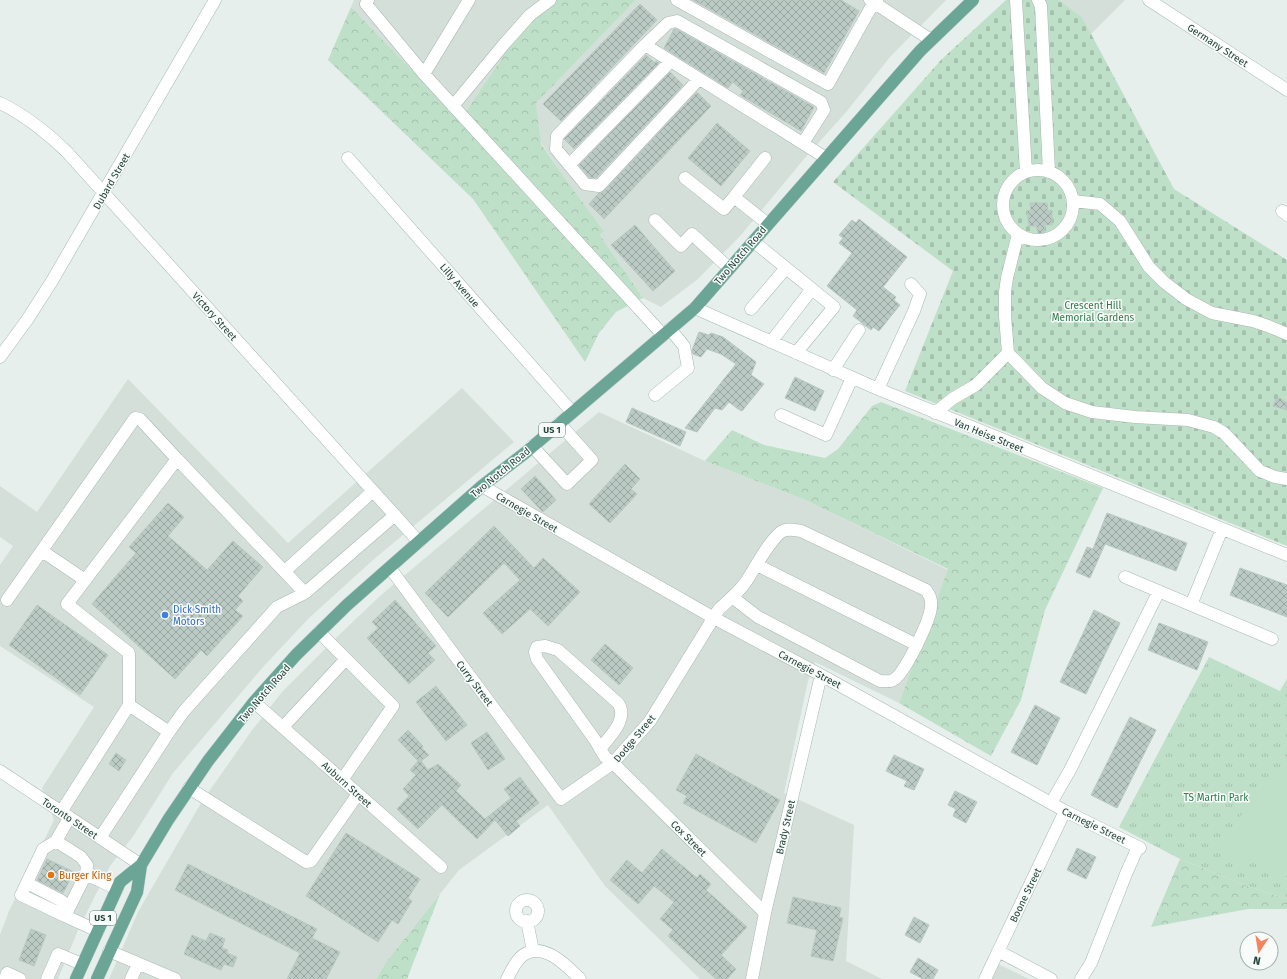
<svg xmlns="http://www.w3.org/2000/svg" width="1287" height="979" font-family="'Fira Sans',sans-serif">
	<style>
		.built { fill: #d4dfda }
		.grass { fill: url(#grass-tufts) }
		.forest { fill: url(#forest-crowns) }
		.cemetery { fill: url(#cemetery-stones) }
		.pitch { fill: #bfe0c8 }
		.building { fill: url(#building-cross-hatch); stroke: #b8c9c2 }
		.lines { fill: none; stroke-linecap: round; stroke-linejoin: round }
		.minor-casing { stroke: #a8b8b2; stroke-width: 13 }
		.major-casing { stroke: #c2cac8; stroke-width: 13 }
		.minor { stroke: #fff; stroke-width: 12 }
		.major { stroke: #6aa596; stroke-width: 12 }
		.shop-dot { fill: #3f7fe0; stroke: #f7fbf9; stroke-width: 1.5 }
		.food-dot { fill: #e8710a; stroke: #f7fbf9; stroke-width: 1.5 }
		.labels { text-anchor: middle; stroke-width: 3; stroke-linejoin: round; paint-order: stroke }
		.shield { fill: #f7fbf9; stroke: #637a73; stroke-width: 1 }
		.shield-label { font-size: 9px; font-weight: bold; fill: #24423a }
		.street-label { font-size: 10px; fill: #24423a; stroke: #f7fbf9 }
		.park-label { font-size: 10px; fill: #2d7a4b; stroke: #f7fbf9 }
		.shop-label { font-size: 10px; fill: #366cbe; stroke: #f7fbf9; text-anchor: start }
		.food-label { font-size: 10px; fill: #c56008; stroke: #f7fbf9; text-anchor: start }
	</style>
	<defs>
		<pattern id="grass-tufts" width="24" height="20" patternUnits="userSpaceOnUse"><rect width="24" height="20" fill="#bfe0c8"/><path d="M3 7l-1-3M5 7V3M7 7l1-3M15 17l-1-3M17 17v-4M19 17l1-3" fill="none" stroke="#a4c1ad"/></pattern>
		<pattern id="forest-crowns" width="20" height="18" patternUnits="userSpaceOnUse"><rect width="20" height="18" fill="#bfe0c8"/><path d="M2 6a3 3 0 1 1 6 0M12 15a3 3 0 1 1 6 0" fill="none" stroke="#a4c1ad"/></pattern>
		<pattern id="cemetery-stones" width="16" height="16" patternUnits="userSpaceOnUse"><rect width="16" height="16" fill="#bfe0c8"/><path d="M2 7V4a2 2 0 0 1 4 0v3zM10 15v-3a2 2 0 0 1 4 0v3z" fill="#a4c1ad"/></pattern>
		<pattern id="building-cross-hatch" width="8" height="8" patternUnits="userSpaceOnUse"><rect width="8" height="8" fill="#bbcac4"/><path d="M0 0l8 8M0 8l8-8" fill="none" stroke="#98a6a0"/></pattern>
	</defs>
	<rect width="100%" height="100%" fill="#e6efeb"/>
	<path class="built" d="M354 0H555L521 30 460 120 351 7Z
		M636 0H946L890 57 847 111 804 159 741 235 698 279 661 307 643 298 600 235 604 231 564 177 523 116Z
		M1059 0H1125L1091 34 1082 17Z
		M128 379 288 543 462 388 514 442 373 560 309 618 263 667 212 727 173 773 134 835 110 866 78 930 58 979H0V935L9 911 54 820 42 788 94 707 0 646V565L13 546 0 537V486L37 512Z
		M599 412 705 461 803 499 948 570 899 703 815 662 808 681 784 793 854 825 846 961 882 979H700L605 886 548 805 459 870 386 962 376 979H109L138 912 201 803 250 733 282 692 339 635 380 596Z
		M998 964 1029 979H991Z"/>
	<path class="grass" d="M1209 657 1280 691 1287 679V899L1247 886 1180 859 1119 827Z"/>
	<path class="forest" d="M554 0H636L536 103 541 144 564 177 604 231 600 235 643 298 616 312 599 333 585 362 473 199 328 60 351 7 460 120 521 30Z
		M881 402 1103 488 1045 610 1021 700 991 756 899 703 948 569 803 499 705 461 732 430 764 445 825 458 838 449 872 406Z
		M1180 859 1247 886 1287 899V909H1248L1151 927Z
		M440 894 407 979H376L386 962Z"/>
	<path class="cemetery" d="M1006 0H1059L1082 17 1174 189 1287 260V546L905 391 953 271 833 182 941 60Z"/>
	<path class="pitch" d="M1287 767V876L1222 851C1237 820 1256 784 1287 767Z"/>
	<path class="building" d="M693 0H841L859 11 824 73Z
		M640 4 657 20 561 121 543 104Z
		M674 29H676L814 107 801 131 740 95 743 91 733 82 728 88 664 48Z
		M646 55 655 63 656 61 659 63 574 149 564 139Z
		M670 72 683 85 596 178 589 177 579 165Z
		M697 92 711 106 604 219 589 204 599 193 604 191Z
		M717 123 750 151 721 186 688 158Z
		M1030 203H1047L1048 211 1052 210V225H1045L1042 244 1036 226H1029L1027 211H1031Z
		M859 219 907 257 883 287 896 297 894 300 900 305 879 331 873 327 871 330 853 316 857 310 827 286 852 253 839 243 843 238 839 235 852 220 856 223Z
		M635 225 675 271 653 291 611 245Z
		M699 332 709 335 711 333 723 337 756 362 751 375 764 384 742 411 738 409 729 402 722 410 715 408 697 432 685 428 736 364 721 354 707 349 701 357 693 354 692 350Z
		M795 377 824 391 815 411 785 398Z
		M1280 398 1287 403V410L1273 406 1276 399Z
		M632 408 686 432 680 446 626 422Z
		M625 464 640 479 631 489 637 494 610 523 589 504Z
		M535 476 556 500 543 512 521 489Z
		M168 503 184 517 168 536 207 570 233 541 263 567 238 596 243 601 235 610 243 616 207 656 201 650 175 679 92 604 136 553 129 547Z
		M1107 513 1187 543 1176 571 1105 544 1090 578 1076 572 1087 547 1093 549Z
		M494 526 534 568 543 558 580 592 548 626 530 609 502 634 483 613 520 580 504 563 448 617 425 593Z
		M1240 568 1287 585V617L1230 595Z
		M395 600 436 646 428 653 435 660 409 684 367 638 378 628 372 622Z
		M37 605 108 655 80 695 9 645Z
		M1094 610 1120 623 1086 694 1060 682Z
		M1159 623 1208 642 1197 670 1148 650Z
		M605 644 633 668 619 685 591 660Z
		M436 686 467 725 446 741 416 702Z
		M1035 705 1060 718 1037 765 1011 752Z
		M1130 717 1156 730 1117 808 1091 795Z
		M408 730 423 746 422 748 429 755 421 761 428 770 438 764 461 785 456 791 485 819 511 798 504 789 520 777 539 803 516 821 520 826 508 836 495 820 477 839 442 805 418 829 397 809 409 796 403 789 416 775 410 770 418 761 398 740Z
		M487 732 505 759 488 770 471 743Z
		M116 753 126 760 119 771 109 764Z
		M696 754 780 800 756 843 683 803 687 796 676 790Z
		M894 755 924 769 914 790 904 786 907 781 886 771Z
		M955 791 977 802 966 823 953 816 956 809 948 805Z
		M346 833 420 879 408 898 412 901 398 924 392 920 378 942 306 896Z
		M1077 848 1096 857 1086 879 1067 870Z
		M662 849 697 878 700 874 711 884 706 890 747 927 721 955 736 969 727 979H716L668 936 673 930 660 919 674 902 654 886 638 904 610 880 627 860 642 873Z
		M47 859 74 872 63 893 37 880Z
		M188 864 317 929 312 938 340 952 326 979H287L300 953 175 890Z
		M793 897 841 908 839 917 843 918 833 961 811 956 817 930 787 923Z
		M914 917 929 925 920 943 905 935Z
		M31 929 46 935 34 966 19 960Z
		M210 933 225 939 222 948 228 950 227 953 237 957 233 967 224 964 221 970 184 954 192 935 206 941Z
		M918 958 938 970 933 979H923L910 972Z"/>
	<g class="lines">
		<g class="minor-casing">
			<path id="minor" d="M368 0 366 4 424 74 663 335
				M677 0 828 84 874 2 877 0
				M870 0 931 40
				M1016 0 1026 172
				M1038 0 1041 6 1049 172
				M1149 0 1287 90
				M645 45 557 136 556 149 585 184 599 186 699 79
				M424 74 469 0
				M0 103C25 115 46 132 66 151L419 542
				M453 106 505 43 530 15 550 0
				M803 143 824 110 821 102 677 21 668 23 645 45C706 83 766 120 826 158
				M348 158 572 412
				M765 158 734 197 768 224
				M569 165 671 61
				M1003 205a35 35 0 1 1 70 0a35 35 0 1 1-70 0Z
				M685 178 724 209 734 197
				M1073 201 1100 204 1120 221 1149 267 1164 282 1186 299 1212 313 1253 321 1268 326 1287 334
				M1282 211 1287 215
				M655 220 681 246 692 234 729 268
				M1018 234 1007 278 1005 292V316L1008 353 1042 388 1065 403 1092 412 1135 417 1188 420 1214 427 1224 433 1260 471 1275 477 1287 479
				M753 241 834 307 796 353
				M695 308 878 389 1287 555
				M751 309 786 268
				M771 342 812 289
				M0 357 27 320 52 281 215 0
				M833 370 859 330
				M878 389 914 311 920 294 911 284
				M655 395 688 368 684 346 670 329
				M935 413 952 399 976 385 1008 353
				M781 415 826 435 852 378
				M532 446 567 484 592 460 559 423
				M482 486 714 618 821 675 1065 811 1140 848
				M42 551 85 580
				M757 565 917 645
				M390 568 561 799 613 763 650 721 719 609C728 601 738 593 745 583 754 570 769 541 781 532 787 528 794 530 801 531L926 590C930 595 932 600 931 607 930 620 904 676 893 680 890 682 884 681 880 681L758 617 732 597
				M285 571 373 491
				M1125 577 1272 639
				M7 600 135 418 140 419 177 459
				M1191 605 1222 529
				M319 632 393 706 342 780
				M254 702 441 867
				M283 727 346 659
				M169 732 129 705V653L67 604 177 459 305 593
				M600 749C610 736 629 719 618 703L558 650 545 646 537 647 535 652 537 659 595 740 605 757 613 763 765 913
				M0 771 141 865
				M189 788 306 862 311 861 358 794
				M1051 803 1070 770 1159 591
				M61 812 129 705
				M69 818 56 841 81 857 87 865 86 874
				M100 838 169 732 184 711 277 607 305 593 395 515
				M56 841 43 849 21 895 65 916
				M27 883 62 901 65 916
				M516 911a11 11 0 1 1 22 0a11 11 0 1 1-22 0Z
				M527 921 533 951
				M98 931 65 916 86 874 117 889
				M109 951 175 979
				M998 951 1051 979
				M5 979 7 973 20 979
				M47 979 58 954 82 964
				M131 979 138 964
				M507 979C511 971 515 962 522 956 543 940 567 966 580 979
				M752 979 765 913 821 675
				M985 979 1065 811
				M1081 979 1091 963 1126 874 1138 847"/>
		</g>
		<g class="major-casing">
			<path id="major" d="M76 979 120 882 141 865 168 820 208 761 254 702 296 655 347 605 482 486 525 453 695 308 920 51 973 0
				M97 979 137 892 141 865"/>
		</g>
		<use href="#minor" class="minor"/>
		<use href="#major" class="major"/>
	</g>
	<circle class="shop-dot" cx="165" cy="615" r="4"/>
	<circle class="food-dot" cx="51" cy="875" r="4"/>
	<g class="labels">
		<g class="shield">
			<rect x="539" y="423" width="26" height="14" rx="3"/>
			<rect x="90" y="911" width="26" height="14" rx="3"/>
		</g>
		<g class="shield-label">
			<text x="552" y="433">US 1</text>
			<text x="103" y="921">US 1</text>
		</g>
		<g class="street-label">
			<text transform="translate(1218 45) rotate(33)" y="4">Germany Street</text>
			<text transform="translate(111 181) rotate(-60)" y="4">Dubard Street</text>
			<text transform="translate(740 255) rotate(-49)" y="4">Two Notch Road</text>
			<text transform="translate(460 285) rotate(49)" y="4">Lilly Avenue</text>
			<text transform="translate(215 316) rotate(48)" y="4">Victory Street</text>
			<text transform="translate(989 435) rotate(22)" y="4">Van Heise Street</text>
			<text transform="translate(500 472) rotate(-39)" y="4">Two Notch Road</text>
			<text transform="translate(527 512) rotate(30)" y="4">Carnegie Street</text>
			<text transform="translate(810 669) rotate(28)" y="4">Carnegie Street</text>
			<text transform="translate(475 683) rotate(53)" y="4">Curry Street</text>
			<text transform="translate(264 693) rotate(-49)" y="4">Two Notch Road</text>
			<text transform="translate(634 738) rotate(-50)" y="4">Dodge Street</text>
			<text transform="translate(347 784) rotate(42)" y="4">Auburn Street</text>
			<text transform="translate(70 818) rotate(34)" y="4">Toronto Street</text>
			<text transform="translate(1094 825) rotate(26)" y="4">Carnegie Street</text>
			<text transform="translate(785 827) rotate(-77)" y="4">Brady Street</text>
			<text transform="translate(689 838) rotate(45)" y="4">Cox Street</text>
			<text transform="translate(1025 895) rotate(-64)" y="4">Boone Street</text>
		</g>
		<g class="park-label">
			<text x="1093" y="309">Crescent Hill<tspan x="1093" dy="12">Memorial Gardens</tspan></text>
			<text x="1216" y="801">TS Martin Park</text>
		</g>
		<g class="shop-label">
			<text x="173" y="613">Dick Smith<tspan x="173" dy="12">Motors</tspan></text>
		</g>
		<g class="food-label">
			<text x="59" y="879">Burger King</text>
		</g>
	</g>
	<g transform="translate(1259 951) rotate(192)"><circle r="19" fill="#f7fbf9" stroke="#a3b1ad"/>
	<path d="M0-3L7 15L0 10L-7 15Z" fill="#f4845f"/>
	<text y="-6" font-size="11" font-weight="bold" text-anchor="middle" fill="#24423a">N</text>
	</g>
</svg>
